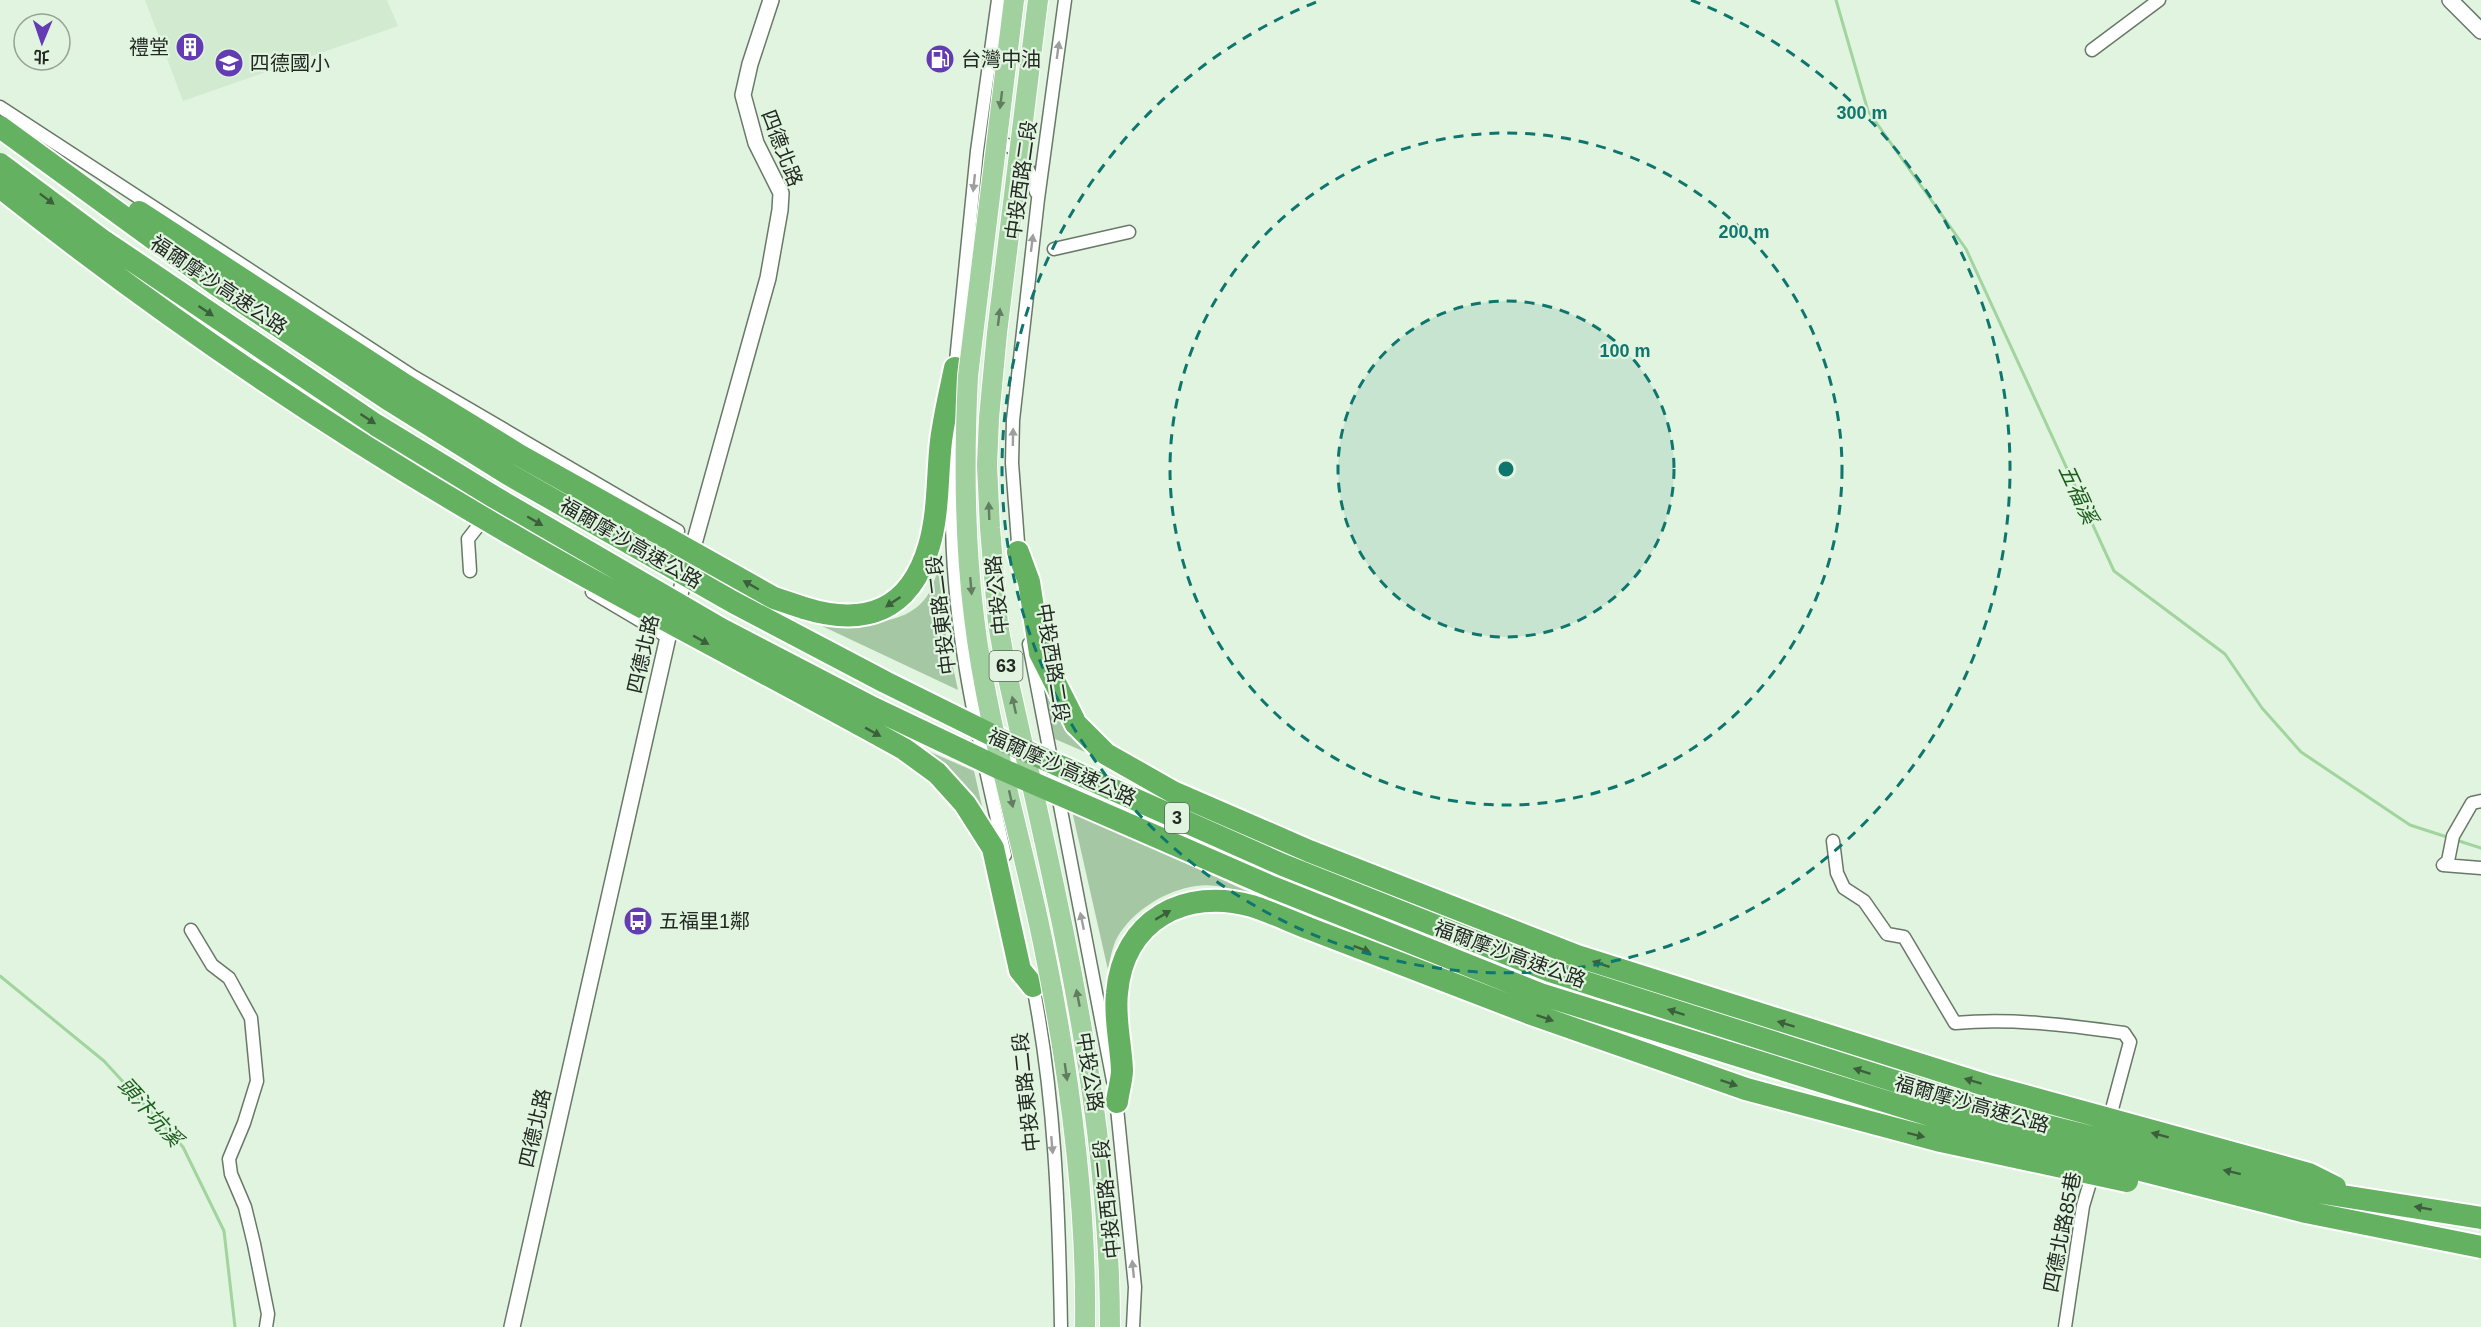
<svg xmlns="http://www.w3.org/2000/svg" width="2481" height="1327" font-family="Arial,'Noto Sans TC',sans-serif">
	<style>
		.built { fill: #d2ebd0 }
		.grass { fill: #a6c7a4 }
		.lines { fill: none; stroke-linecap: round; stroke-linejoin: round }
		.stream { stroke: #a1d49e; stroke-width: 3 }
		.minor-casing { stroke: #687967; stroke-width: 15 }
		.tertiary-casing { stroke: #687967; stroke-width: 18 }
		.motorway-casing { stroke: #fff; stroke-width: 26 }
		.minor { stroke: #fff; stroke-width: 12 }
		.tertiary { stroke: #fff; stroke-width: 15 }
		.motorway { stroke: #64b261; stroke-width: 22 }
		.primary-bridge-casing { stroke: #fff; stroke-width: 22; stroke-linecap: butt }
		.motorway-bridge-casing { stroke: #fff; stroke-width: 26; stroke-linecap: butt }
		.primary-bridge { stroke: #a2d1a0; stroke-width: 20 }
		.motorway-bridge { stroke: #64b261; stroke-width: 22 }
		.oneway { fill: #9c9f9c }
		.oneway2 { fill: #627d61 }
		.oneway3 { fill: #3c603b }
		.ring { fill: none; stroke: #0f766e; stroke-width: 3; stroke-dasharray: 10 8 }
		.labels { text-anchor: middle; stroke-width: 4.5; stroke-linejoin: round; paint-order: stroke }
		.shield { fill: #e1f4e0; stroke: #5b665b; stroke-width: 1.5 }
		.shield-label { font-size: 18px; font-weight: bold; fill: #222922 }
		.poi-label { font-size: 20px; fill: #222922; stroke: #e1f4e0; text-anchor: start }
		.street-label { font-size: 20px; fill: #222922; stroke: #e1f4e0 }
		.water-label { font-size: 21px; font-style: italic; fill: #1a5e1b; stroke: #e1f4e0 }
		.centre { fill: #0f766e; stroke: #e1f4e0; stroke-width: 3 }
		.ring-label { font-size: 18px; text-anchor: middle; font-weight: bold; fill: #0f766e; stroke: #e1f4e0; stroke-width: 4.5; stroke-linejoin: round; paint-order: stroke }
	</style>
	<rect width="100%" height="100%" fill="#e1f4e0"/>
	<path class="built" d="M145 0H387L398 26 183 101Z"/>
	<path class="grass" d="M941 560 945 631 958 690 805 618C843 621 897 633 925 599 933 589 937 572 941 560Z
		M1045 690 1052 708 1085 752 1055 739Z
		M914 745 974 771 985 819Z
		M1072 811 1251 893C1234 890 1214 883 1196 886 1166 890 1132 911 1117 938 1112 947 1110 960 1108 970Z"/>
	<g class="lines">
		<path class="stream" d="M1836 0 1868 111 1966 249 2114 571 2225 654 2262 708 2301 752 2410 825 2450 838
			M2456 840 2481 848
			M0 976 104 1061 183 1147 224 1231 235 1327"/>
		<g class="minor-casing">
			<path id="minor" d="M2092 50 2159 0
				M0 107 414 377 678 531
				M992 143C1020 140 1030 171 1036 192
				M1054 249 1129 232
				M955 371 977 151 998 0
				M954 419C952 473 950 528 955 582 962 674 985 765 1005 855
				M1019 556 1012 463 1013 420 1038 199 1065 0
				M470 571 468 539 486 516
				M592 592 668 637
				M1029 644 1113 1081
				M2481 801 2472 803 2453 836 2448 861 2443 865 2481 868
				M1833 841 1837 873 1844 888 1864 901 1887 934 1904 937 1955 1023C2012 1018 2067 1025 2124 1033L2130 1042 2108 1124
				M191 930 212 965 229 978 251 1018 257 1081 244 1123 229 1159 231 1174 245 1207 254 1244 268 1314 266 1327
				M1032 981C1055 1094 1059 1212 1061 1327
				M1116 1098 1135 1287 1133 1327
				M2065 1327 2083 1206 2094 1169"/>
		</g>
		<g class="tertiary-casing">
			<path id="tertiary" d="M2450 0 2481 31
				M512 1327 668 637 768 278 780 210 781 193 756 143 743 95 750 64 771 0"/>
		</g>
		<g class="motorway-casing">
			<path id="motorway" d="M1018 552 1029 582 1040 653 1076 724
				M804 608C865 627 910 611 929 546 939 512 937 475 941 441 944 417 950 392 955 368
				M904 749 937 773 965 804 993 848 1020 970 1033 986
				M1117 1102C1118 1092 1122 1080 1122 1070 1121 1044 1114 1019 1117 993 1123 920 1185 887 1252 906 1271 912 1290 921 1308 928"/>
		</g>
		<use href="#minor" class="minor"/>
		<use href="#tertiary" class="tertiary"/>
		<use href="#motorway" class="motorway"/>
		<g class="primary-bridge-casing">
			<path id="primary-bridge" d="M1014 0 968 376C964 456 964 537 974 617 987 727 1021 835 1043 943 1069 1069 1087 1198 1085 1327
				M1038 0 997 333 989 418 987 465 990 528 998 624 1006 669C1054 887 1110 1103 1110 1327"/>
		</g>
		<g class="motorway-bridge-casing">
			<path id="motorway-bridge" d="M0 127 217 285 391 401 508 474 733 602 885 682 1008 743 1283 865 1550 971 1992 1112 2298 1189 2481 1218
				M0 164 102 240 376 425 494 497 721 629 873 708 999 768 1272 887 1540 994 1952 1122 2306 1212 2481 1247
				M0 187C152 308 314 419 482 517 620 599 764 671 904 749
				M139 212 402 383 519 455 774 598 804 608
				M1076 724 1106 754 1173 792 1309 851 1577 956 1985 1085 2309 1174 2335 1187
				M1308 928 1529 1013 1746 1089 1941 1141 2127 1181"/>
		</g>
		<use href="#primary-bridge" class="primary-bridge"/>
		<use href="#motorway-bridge" class="motorway-bridge"/>
	</g>
	<defs><path id="oneway-solid" d="M-6-.8H1V-3.2L6.5 0L1 3.2V.8H-6Z" transform="scale(1.5)"/></defs>
	<g class="oneway">
		<use href="#oneway-solid" transform="translate(1058 50) rotate(-82)"/>
		<use href="#oneway-solid" transform="translate(974 183) rotate(96)"/>
		<use href="#oneway-solid" transform="translate(1032 243) rotate(-83)"/>
		<use href="#oneway-solid" transform="translate(1013 437) rotate(-89)"/>
		<use href="#oneway-solid" transform="translate(1082 921) rotate(-102)"/>
		<use href="#oneway-solid" transform="translate(1052 1145) rotate(85)"/>
		<use href="#oneway-solid" transform="translate(1133 1269) rotate(-96)"/>
	</g>
	<g class="oneway2">
		<use href="#oneway-solid" transform="translate(1001 100) rotate(97)"/>
		<use href="#oneway-solid" transform="translate(999 317) rotate(-83)"/>
		<use href="#oneway-solid" transform="translate(989 511) rotate(-92)"/>
		<use href="#oneway-solid" transform="translate(971 586) rotate(85)"/>
		<use href="#oneway-solid" transform="translate(1014 705) rotate(-103)"/>
		<use href="#oneway-solid" transform="translate(1011 799) rotate(77)"/>
		<use href="#oneway-solid" transform="translate(1078 998) rotate(-101)"/>
		<use href="#oneway-solid" transform="translate(1066 1072) rotate(82)"/>
	</g>
	<g class="oneway3">
		<use href="#oneway-solid" transform="translate(47 199) rotate(37)"/>
		<use href="#oneway-solid" transform="translate(206 311) rotate(34)"/>
		<use href="#oneway-solid" transform="translate(368 419) rotate(33)"/>
		<use href="#oneway-solid" transform="translate(535 521) rotate(30)"/>
		<use href="#oneway-solid" transform="translate(751 585) rotate(-150)"/>
		<use href="#oneway-solid" transform="translate(893 602) rotate(146)"/>
		<use href="#oneway-solid" transform="translate(701 640) rotate(29)"/>
		<use href="#oneway-solid" transform="translate(873 732) rotate(29)"/>
		<use href="#oneway-solid" transform="translate(1163 915) rotate(-31)"/>
		<use href="#oneway-solid" transform="translate(1362 949) rotate(21)"/>
		<use href="#oneway-solid" transform="translate(1601 964) rotate(-162)"/>
		<use href="#oneway-solid" transform="translate(1676 1012) rotate(-162)"/>
		<use href="#oneway-solid" transform="translate(1545 1018) rotate(19)"/>
		<use href="#oneway-solid" transform="translate(1786 1024) rotate(-163)"/>
		<use href="#oneway-solid" transform="translate(1862 1071) rotate(-162)"/>
		<use href="#oneway-solid" transform="translate(1973 1081) rotate(-163)"/>
		<use href="#oneway-solid" transform="translate(1729 1083) rotate(19)"/>
		<use href="#oneway-solid" transform="translate(1916 1135) rotate(14)"/>
		<use href="#oneway-solid" transform="translate(2160 1135) rotate(-165)"/>
		<use href="#oneway-solid" transform="translate(2232 1172) rotate(-166)"/>
		<use href="#oneway-solid" transform="translate(2423 1208) rotate(-170)"/>
	</g>
	<circle cx="1506" cy="469" r="168" fill="#0f766e" fill-opacity=".12"/>
	<g class="ring">
		<circle cx="1506" cy="469" r="168"/>
		<circle cx="1506" cy="469" r="336"/>
		<path d="M1691 0A504 504 0 1 1 1321 0"/>
	</g>
	<defs>
		<g id="building-disc" transform="scale(1.5)"><circle r="9.5" fill="#633bb3" stroke="#e1f4e0"/><path d="M-4-6H4V6H1V3H-1V6H-4ZM-2.5-4.3h1.7v1.8h-1.7ZM.8-4.3h1.7v1.8H.8ZM-2.5-1h1.7V.8h-1.7ZM.8-1h1.7V.8H.8Z" fill="#fff"/></g>
		<g id="fuel-disc" transform="scale(1.5)"><circle r="9.5" fill="#633bb3" stroke="#e1f4e0"/><path d="M-5.5-6h7V0h2V4h1.3V-2.5L3-4.5l.8-.8L6-3V5H2.5V1h-1V6h-7ZM-4.2-4.7v3.2H.2V-4.7Z" fill="#fff"/></g>
		<g id="school-disc" transform="scale(1.5)"><circle r="9.5" fill="#633bb3" stroke="#e1f4e0"/><path d="M0-5L7-2L0 1L-7-2ZM-4 1L0 2.5L4 1V4Q0 6-4 4Z" fill="#fff"/></g>
		<g id="bus-disc" transform="scale(1.5)"><circle r="9.5" fill="#633bb3" stroke="#e1f4e0"/><path d="M-5-6H5V4H4V6H2V4H-2V6H-4V4H-5ZM-3.5-4V0h7V-4ZM-3.5 1.2v1.5H-2V1.2ZM2 1.2v1.5H3.5V1.2Z" fill="#fff"/></g>
	</defs>
	<g fill-rule="evenodd">
		<use href="#building-disc" x="190" y="47"/>
		<use href="#fuel-disc" x="940" y="59"/>
		<use href="#school-disc" x="229" y="63"/>
		<use href="#bus-disc" x="638" y="921"/>
	</g>
	<g class="labels">
		<g class="shield">
			<rect x="989.5" y="651" width="33" height="30" rx="4.5"/>
			<rect x="1165" y="803" width="24" height="30" rx="4.5"/>
		</g>
		<g class="shield-label">
			<text x="1006" y="672">63</text>
			<text x="1177" y="824">3</text>
		</g>
		<g class="poi-label">
			<text x="169" y="54" text-anchor="end">禮堂</text>
			<text x="961" y="66">台灣中油</text>
			<text x="250" y="70">四德國小</text>
			<text x="659" y="928">五福里1鄰</text>
		</g>
		<g class="street-label">
			<text transform="translate(782 148) rotate(69)" y="7">四德北路</text>
			<text transform="translate(1021 180) rotate(-82)" y="7">中投西路二段</text>
			<text transform="translate(219 285) rotate(34)" y="7">福爾摩沙高速公路</text>
			<text transform="translate(631 543) rotate(30)" y="7">福爾摩沙高速公路</text>
			<text transform="translate(997 595) rotate(-96)" y="7">中投公路</text>
			<text transform="translate(941 615) rotate(-97)" y="7">中投東路二段</text>
			<text transform="translate(643 654) rotate(-77)" y="7">四德北路</text>
			<text transform="translate(1053 663) rotate(81)" y="7">中投西路二段</text>
			<text transform="translate(1062 767) rotate(24)" y="7">福爾摩沙高速公路</text>
			<text transform="translate(1510 954) rotate(20)" y="7">福爾摩沙高速公路</text>
			<text transform="translate(1090 1072) rotate(81)" y="7">中投公路</text>
			<text transform="translate(1026 1092) rotate(-96)" y="7">中投東路二段</text>
			<text transform="translate(1972 1104) rotate(16)" y="7">福爾摩沙高速公路</text>
			<text transform="translate(535 1128) rotate(-77)" y="7">四德北路</text>
			<text transform="translate(1107 1199) rotate(-96)" y="7">中投西路二段</text>
			<text transform="translate(2062 1232) rotate(-79)" y="7">四德北路85巷</text>
		</g>
		<g class="water-label">
			<text transform="translate(2078 494) rotate(65)" y="7">五福溪</text>
			<text transform="translate(150 1112) rotate(48)" y="7">頭汴坑溪</text>
		</g>
	</g>
	<circle cx="1506" cy="469" r="9" class="centre"/>
	<g class="ring-label">
		<text x="1862" y="119">300 m</text>
		<text x="1744" y="238">200 m</text>
		<text x="1625" y="357">100 m</text>
	</g>
	<g transform="translate(42 42) rotate(182)"><circle r="28" fill="#e1f4e0" stroke="#95a394" stroke-width="1.5"/>
	<path d="M0-4.5L10 22L0 15L-10 22Z" fill="#633bb3"/>
	<text y="-9" font-size="16" font-weight="bold" text-anchor="middle" fill="#222922">北</text>
	</g>
</svg>
